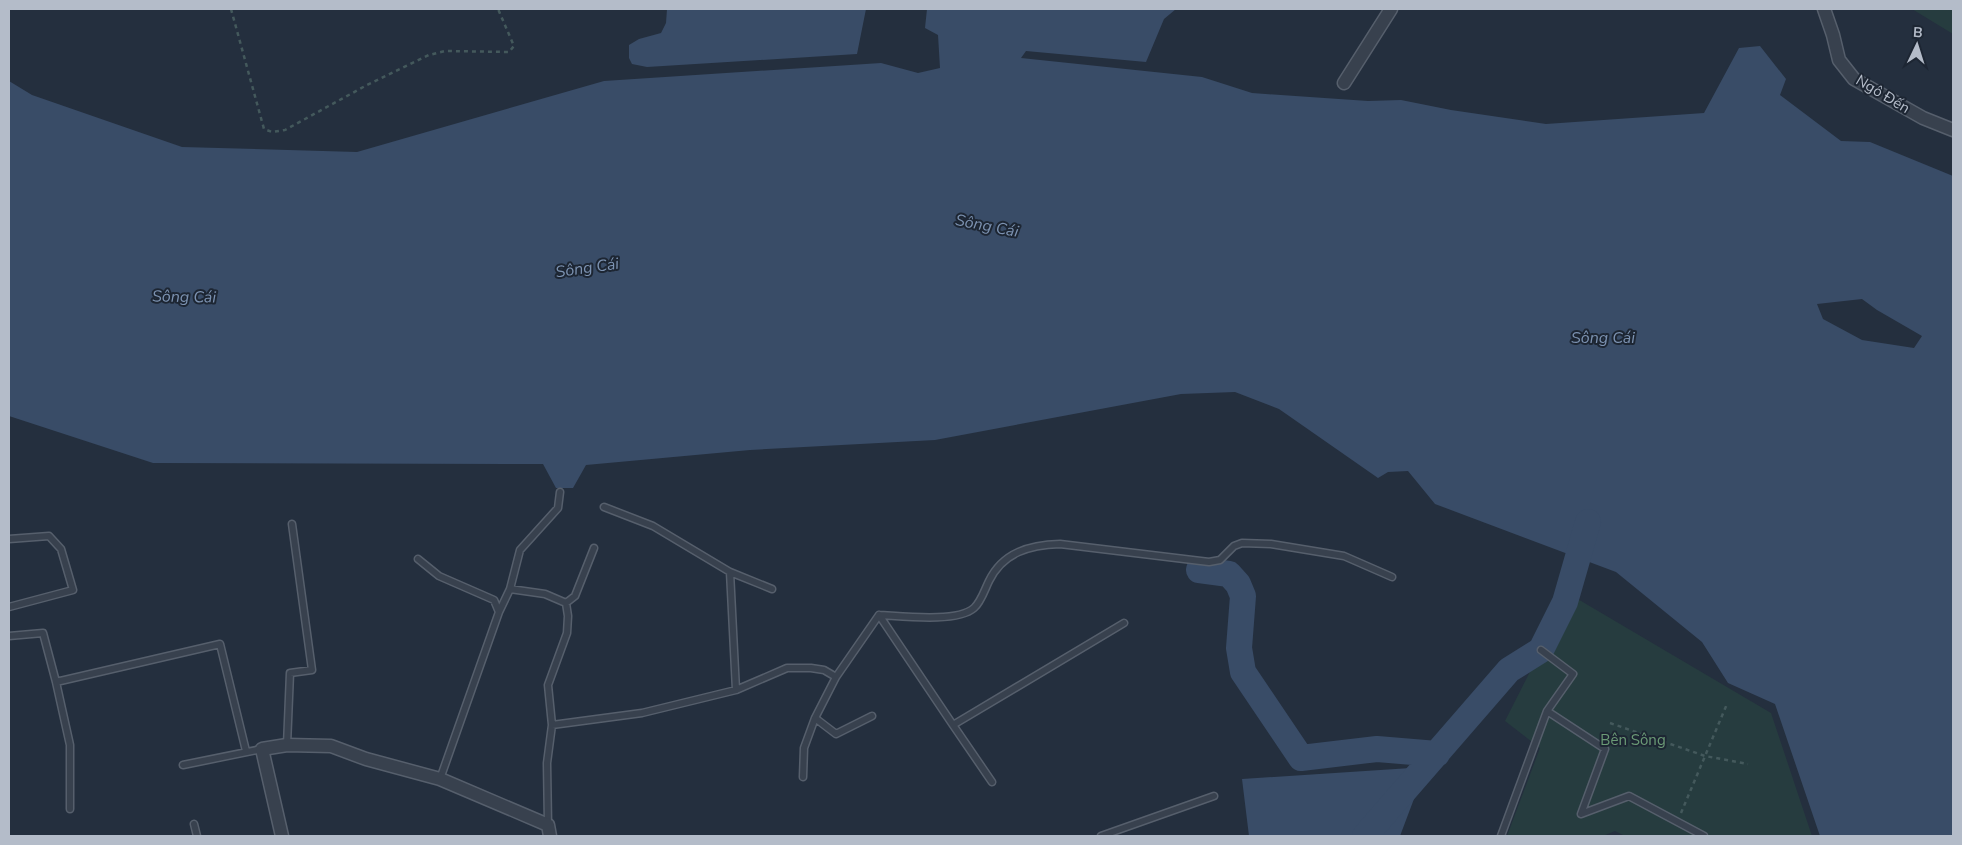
<svg xmlns="http://www.w3.org/2000/svg" width="1962" height="845" font-family="'Nunito Sans',sans-serif">
	<style>
		.green { fill: #263c3f }
		.water { fill: #394c67; fill-rule: evenodd }
		.lines { fill: none; stroke-linecap: round; stroke-linejoin: round }
		.river { stroke: #394c67; stroke-width: 26 }
		.service-casing { stroke: #565f6c; stroke-width: 9 }
		.minor-casing { stroke: #565f6c; stroke-width: 15 }
		.path { stroke: #44595c; stroke-width: 2.5; stroke-dasharray: 4 4; stroke-linecap: butt }
		.service { stroke: #38414e; stroke-width: 6 }
		.minor { stroke: #38414e; stroke-width: 12 }
		.labels { text-anchor: middle; stroke-width: 4; stroke-linejoin: round; paint-order: stroke }
		.street-label { font-size: 15px; fill: #b4bcc9; stroke: #1d2633 }
		.park-label { font-size: 15px; fill: #6b9a76; stroke: #1d2633 }
		.water-label { font-size: 16px; font-style: italic; fill: #7c92b1; stroke: #1d2633 }
	</style>
	<rect width="100%" height="100%" fill="#242f3e"/>
	<path class="green" d="M1912 9H1953V34Z
		M1576 598 1771 713 1812 836H1625L1615 831 1603 836H1507L1540 748 1505 721 1541 650Z"/>
	<path class="water" d="M667 9H866L857 54 647 67 632 64 629 58V45L639 39 661 33 666 23Z
		M927 9H1176L1164 19 1146 62 1026 51 1021 58 1202 77 1252 93 1368 101 1401 100 1451 110 1546 124 1704 113 1739 48 1760 46 1786 79 1780 95 1841 141 1870 142 1953 176V836H1820L1775 704 1728 683 1702 642 1616 572 1435 504 1408 471 1388 472 1378 478 1279 409 1235 392 1181 394 935 440 750 450 586 465 573 488H556L543 464 153 463 9 416V81L32 95 182 147 357 152 604 81 881 63 918 73 940 68 938 35 925 28ZM1862 299 1877 310 1922 336 1914 348 1862 340 1823 319 1817 304Z
		M1426 767 1400 836H1249L1242 779Z"/>
	<g class="lines">
		<path class="river" d="M1199 570 1229 574 1238 584 1243 596 1239 648 1243 672 1301 758 1377 749 1437 754
			M1365 836 1509 670 1541 650 1565 602 1588 522"/>
		<g class="service-casing">
			<path id="service" d="M604 507 653 526 730 572 772 589
				M9 539 49 536 61 549 73 590 9 607
				M418 559 439 576 494 600 499 612
				M730 572 736 690
				M510 589 545 594 566 603 575 596 594 548
				M879 615C901 616 957 623 974 608 981 602 985 589 989 581 1003 552 1030 545 1060 544L1209 562 1220 560 1234 546 1242 543 1271 544 1344 556 1392 577
				M879 615 953 725 1124 623
				M9 636 43 633 56 682 220 644 246 751
				M1541 650 1573 674 1547 711 1605 749 1581 814 1629 796 1704 836
				M836 677 879 615
				M56 682 70 745V809
				M815 718 836 734 872 716
				M552 725 642 713 736 690 787 668H811L824 670 836 677 815 718 804 748 803 777
				M953 725 992 782
				M287 745 290 673 312 670 292 524
				M183 765 262 749
				M440 779 499 612 510 589 520 550 558 508 560 492
				M194 824 197 836
				M548 825 547 763 552 725 548 685 567 633 568 616 566 603
				M1101 836 1214 796
				M1501 836 1547 711"/>
		</g>
		<g class="minor-casing">
			<path id="minor" d="M1824 9 1833 35 1839 60 1854 79 1923 118 1953 130
				M1344 83 1391 9
				M282 836 262 749 287 745 331 746 366 759 440 779 548 825 550 836"/>
		</g>
		<path class="path" d="M231 9 264 129 272 132 285 130 367 85 429 55 445 51 509 52 514 46 498 9
			M1610 723 1705 756 1748 764
			M1681 813 1727 704"/>
		<use href="#service" class="service"/>
		<use href="#minor" class="minor"/>
	</g>
	<g class="labels">
		<g class="street-label">
			<text transform="translate(1883 94) rotate(31)" y="5">Ngô Đến</text>
		</g>
		<g class="park-label">
			<text x="1633" y="745">Bên Sông</text>
		</g>
		<g class="water-label">
			<text transform="translate(987 225) rotate(11)" y="6">Sông Cái</text>
			<text transform="translate(587 267) rotate(-8)" y="6">Sông Cái</text>
			<text transform="translate(184 296) rotate(1)" y="6">Sông Cái</text>
			<text x="1603" y="343">Sông Cái</text>
		</g>
	</g>
	<rect width="1962" height="845" fill="none" stroke="#b4bcc9" stroke-width="20"/>
	<g transform="translate(1917 45) rotate(4)" stroke="#1d2633" stroke-width="4" paint-order="stroke">
	<path d="M0-4L9 19L0 12L-9 19Z" fill="#b4bcc9"/>
	<text y="-8" font-size="14" font-weight="bold" text-anchor="middle" fill="#b4bcc9">B</text>
	</g>
</svg>
